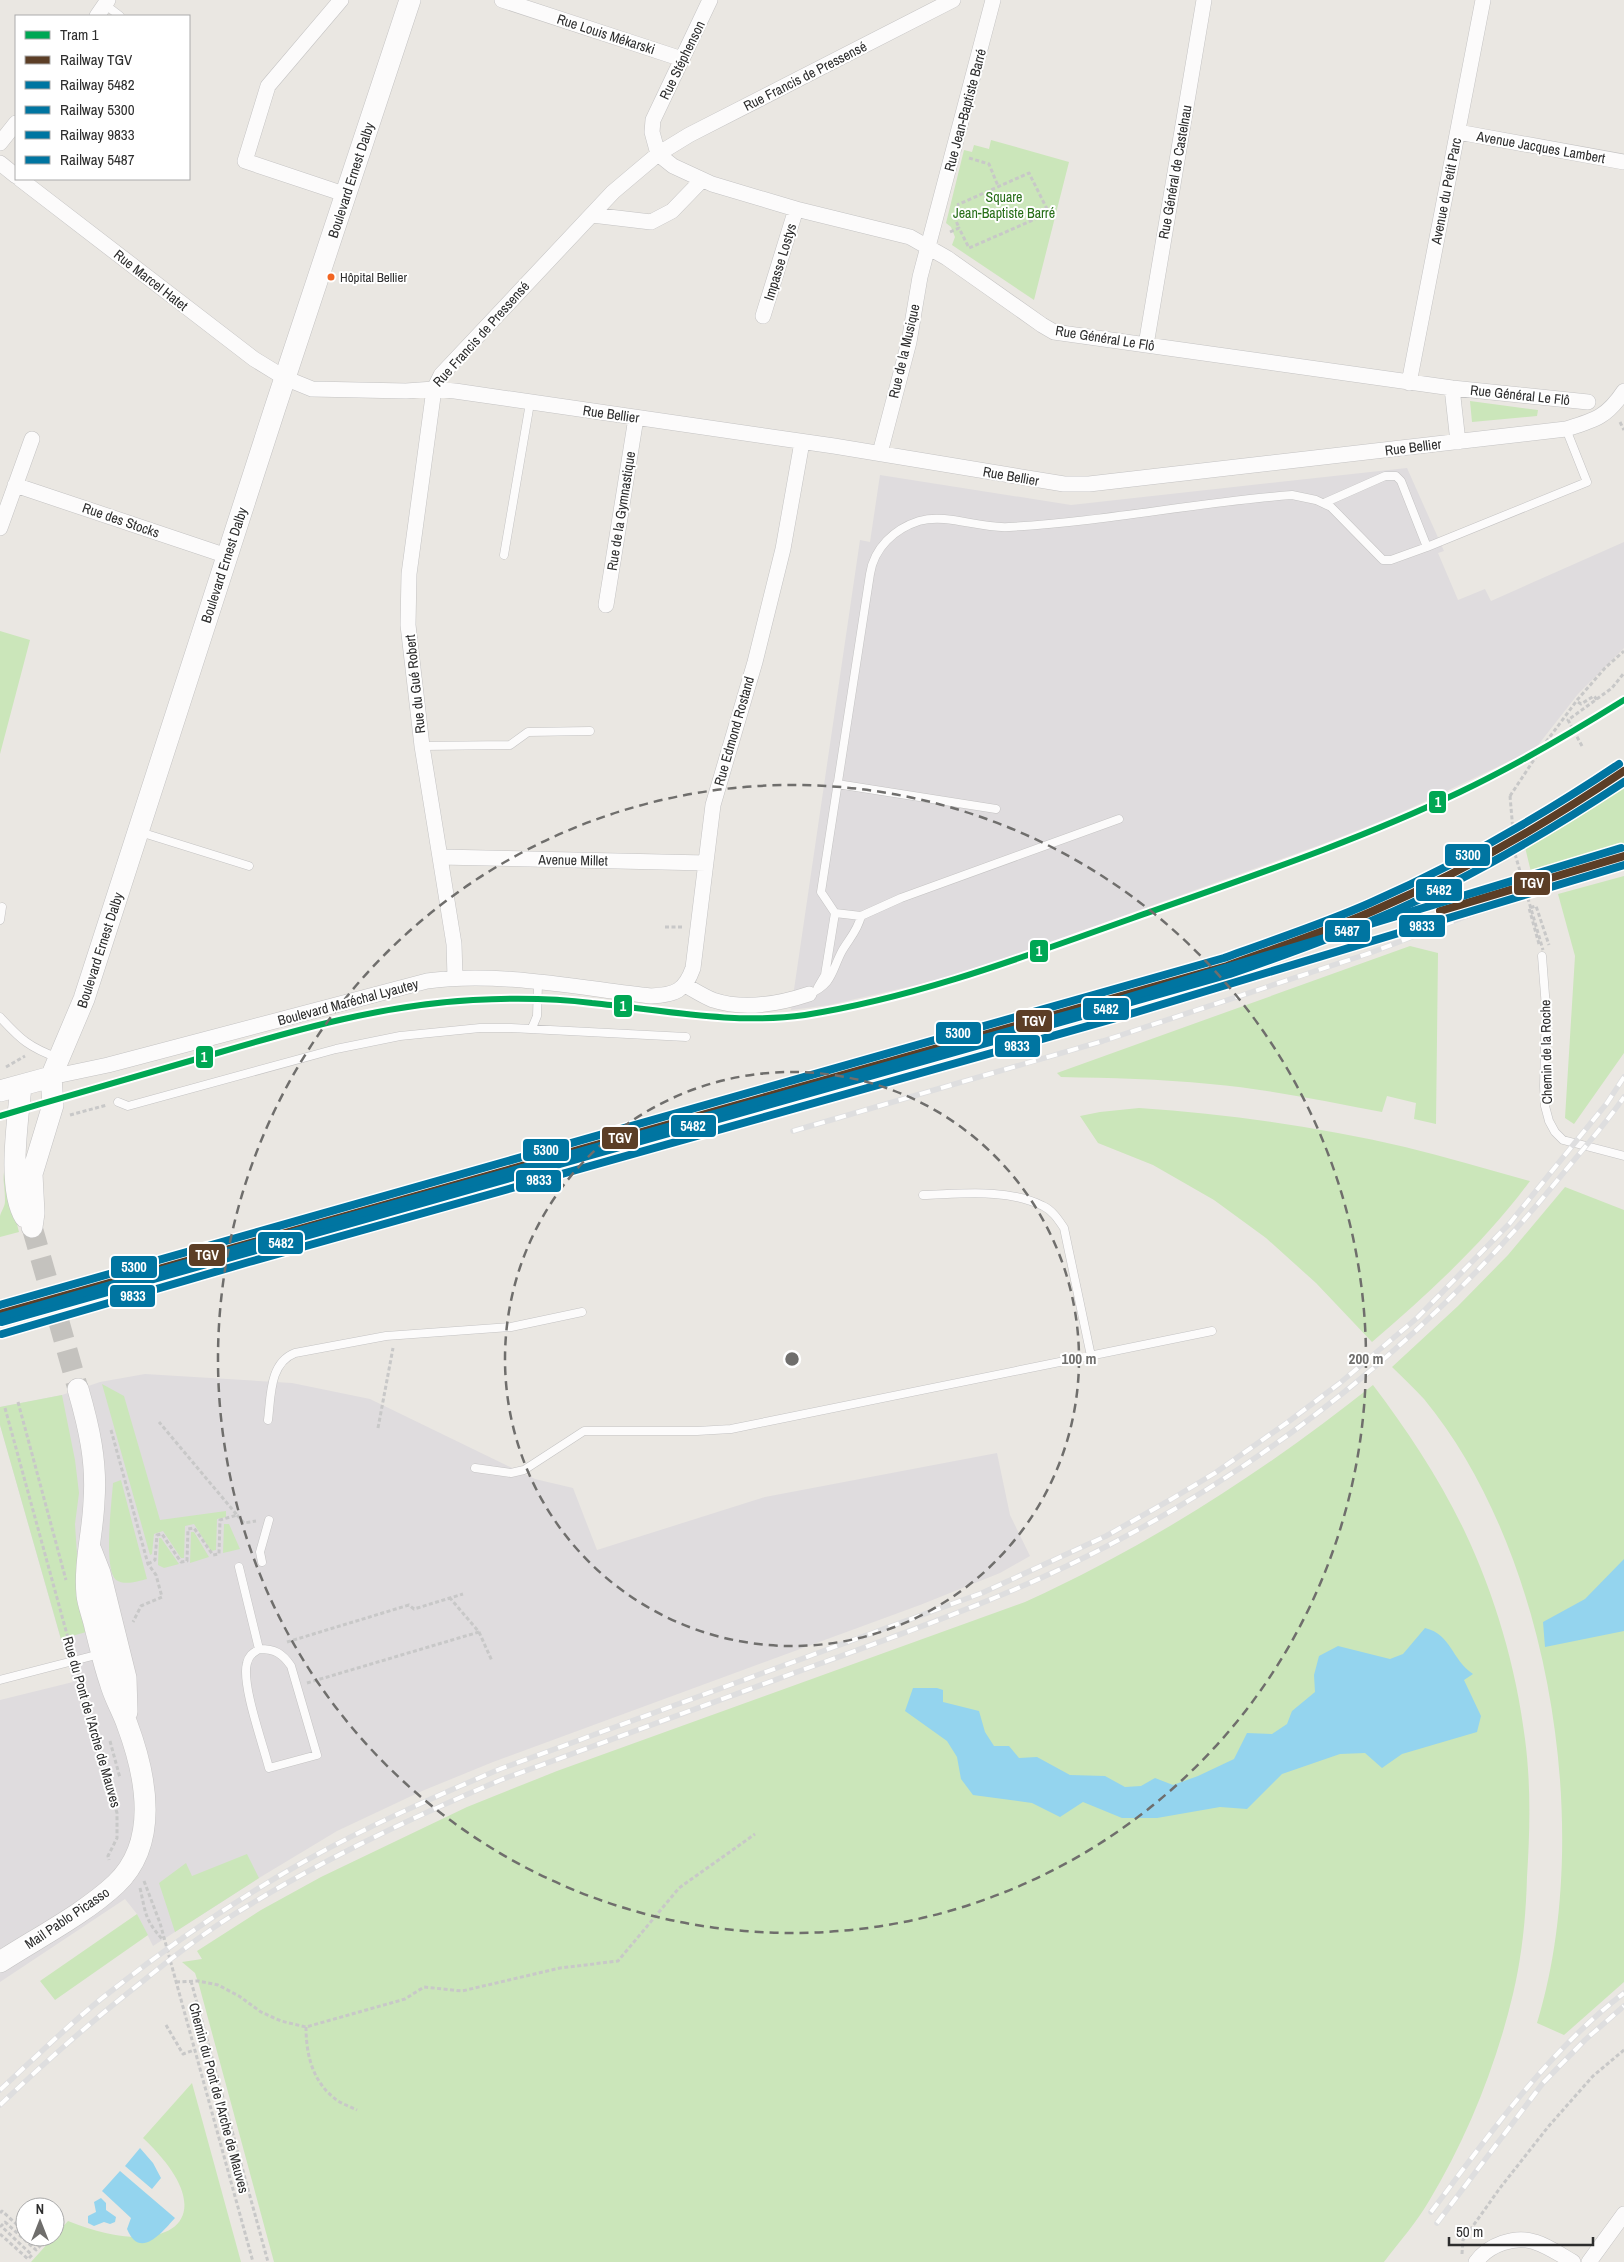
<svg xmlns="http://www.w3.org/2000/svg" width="1624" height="2262" font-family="'Archivo Narrow',sans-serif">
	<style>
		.industrial { fill: #dfdcde }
		.green { fill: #cbe6ba }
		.water { fill: #94d4ee }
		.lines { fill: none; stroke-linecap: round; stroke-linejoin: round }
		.secondary-tunnel { stroke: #c4c2be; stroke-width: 21; stroke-dasharray: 21 11; stroke-linecap: butt }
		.lane-casing { stroke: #c4c3c3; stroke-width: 9 }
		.street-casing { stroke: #c4c3c3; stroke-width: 16 }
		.secondary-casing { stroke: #c4c3c3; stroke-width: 22 }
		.path { stroke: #c8c8c8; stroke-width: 3; stroke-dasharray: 4 2.5; stroke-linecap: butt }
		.lane { stroke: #fcfbfb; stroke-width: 8 }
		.street { stroke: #fcfbfb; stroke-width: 15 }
		.secondary { stroke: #fcfbfb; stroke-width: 21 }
		.rail-casing { stroke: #dededf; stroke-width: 5.5 }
		.rail { stroke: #fff; stroke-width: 4; stroke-dasharray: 11; stroke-linecap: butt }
		.path-bridge { stroke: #c8c8c8; stroke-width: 3; stroke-dasharray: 4 2.5; stroke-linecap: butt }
		.rail-1-casing { stroke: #fff; stroke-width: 11 }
		.rail-2-casing { stroke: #fff; stroke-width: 11 }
		.rail-3-casing { stroke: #fff; stroke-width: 11 }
		.rail-4-casing { stroke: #fff; stroke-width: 11 }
		.rail-5-casing { stroke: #fff; stroke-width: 11 }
		.rail-1 { stroke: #5c3e26; stroke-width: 8 }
		.rail-2 { stroke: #0075a1; stroke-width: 8 }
		.rail-3 { stroke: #0075a1; stroke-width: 8 }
		.rail-4 { stroke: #0075a1; stroke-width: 8 }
		.rail-5 { stroke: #0075a1; stroke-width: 8 }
		.tram-1-casing { stroke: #fff; stroke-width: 10 }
		.tram-1 { stroke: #00a754; stroke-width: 6 }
		.ring { fill: none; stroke: #6f6e6c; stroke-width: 2.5; stroke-dasharray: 9 6 }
		.bus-dot { fill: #f26522; stroke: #fff; stroke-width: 2 }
		.labels { text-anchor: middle; stroke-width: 4; stroke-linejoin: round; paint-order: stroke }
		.bus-label { font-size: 13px; fill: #2d2d2d; stroke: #fff; text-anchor: start }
		.street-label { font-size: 14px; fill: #2d2d2d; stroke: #fff }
		.park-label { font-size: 14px; fill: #276e18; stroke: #fff }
		.centre { fill: #6f6e6c; stroke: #fff; stroke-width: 2.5 }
		.ring-label { font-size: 15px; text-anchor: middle; font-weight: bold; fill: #6f6e6c; stroke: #fff; stroke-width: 4; stroke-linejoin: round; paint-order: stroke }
		.line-badge { stroke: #fff; stroke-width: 2 }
		.badge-label { font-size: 14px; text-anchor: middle; font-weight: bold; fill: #fff }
	</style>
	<rect width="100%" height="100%" fill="#eae7e2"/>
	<path class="industrial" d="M1407 468 1444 551 1438 553 1458 600 1485 589 1491 601 1624 542V648L1578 694 1535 749 1396 815 1328 842 1020 953 934 981 829 1005 791 1010 860 540 870 542 880 475 1071 505Z
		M145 1374 292 1383 370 1399 535 1479 573 1488 597 1550 765 1497 997 1453 1010 1515 1030 1556 1000 1573 920 1605 493 1762 422 1791 337 1831 259 1878 153 1946 137 1914 125 1899 0 1982V1700L73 1682 0 1425V1407L62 1395 100 1382Z"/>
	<path class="green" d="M991 140 1069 162 1034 300 952 245 955 237 951 227 946 223 964 150 972 152 974 145 989 149Z
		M1470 401 1538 410 1537 416 1472 422Z
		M0 631 30 640 0 754Z
		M1624 788V846L1531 872 1525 847Z
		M1624 876V1053L1574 1124 1565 1118 1575 956 1558 894Z
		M1410 946 1438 953 1436 1124 1414 1119 1416 1103 1387 1096 1382 1112C1325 1101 1268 1089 1210 1084 1160 1079 1111 1078 1061 1077L1057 1073Z
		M1139 1108C1229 1114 1318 1127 1405 1147 1447 1157 1488 1170 1530 1181 1485 1242 1429 1293 1372 1342L1316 1283 1266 1238 1214 1200 1153 1165 1098 1143 1080 1116 1100 1112Z
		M9 1156 12 1205 19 1232 0 1237C0 1231 0 1222 0 1216 1 1211 5 1207 5 1201 5 1179 0 1179 9 1156Z
		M1565 1187 1624 1210V1982L1564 2035 1537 2023C1595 1834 1551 1553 1424 1399 1414 1388 1403 1378 1392 1367L1458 1306 1508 1255Z
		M102 1384 124 1396 160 1520 226 1511V1517L217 1519 216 1550 211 1551 194 1524 185 1526 184 1558H181L163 1531 154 1534 152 1554 150 1555Z
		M1373 1385C1407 1430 1439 1478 1464 1530 1495 1595 1516 1667 1525 1739 1531 1784 1530 1831 1527 1877 1526 1916 1522 1956 1513 1994 1496 2066 1467 2138 1429 2201 1417 2222 1399 2242 1384 2262H274L199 1985 195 1973 182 1962 202 1959 197 1951 261 1910 321 1877 467 1807 557 1771 1025 1602C1150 1545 1265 1471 1373 1385Z
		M62 1395 75 1460 79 1493 75 1524 79 1586 90 1631 61 1639 0 1425V1407Z
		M121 1480 147 1579C138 1581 125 1586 116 1580 103 1569 112 1500 113 1483Z
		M224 1524H229L240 1549 223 1553Z
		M191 1532H194L209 1557 190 1563Z
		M159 1538H161L179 1564 164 1568 158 1565Z
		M247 1854 259 1878 175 1932 159 1883 186 1863 192 1876Z
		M137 1914 148 1935 55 2000 40 1981Z
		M192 2083 241 2262H31L68 2221C168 2262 230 2220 143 2138Z"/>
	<path class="water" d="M1624 1559V1631L1545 1647 1543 1622 1585 1599Z
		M1425 1628C1452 1635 1451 1659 1473 1674L1464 1680 1481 1716 1477 1732 1402 1754 1382 1768 1365 1753 1340 1754 1282 1774 1247 1809 1220 1807 1157 1818H1122L1083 1802 1060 1817 1032 1803 973 1795 961 1779 957 1757 947 1741 905 1711 913 1688H937L943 1690V1702L979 1711 985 1732 994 1746H1009L1019 1758 1037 1757 1070 1775 1105 1776 1125 1787 1141 1786 1155 1778 1173 1785 1198 1776 1234 1759 1247 1733 1272 1734 1287 1724 1292 1711 1315 1692 1314 1675 1319 1656 1338 1646 1390 1659 1403 1654Z
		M140 2148 153 2163 161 2178 152 2189 125 2166Z
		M120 2171 175 2218C163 2231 140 2261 127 2229L131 2218 102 2191Z
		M101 2198 106 2203V2210L116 2217 115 2222 110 2224 104 2222 94 2226 88 2223V2216L96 2212 94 2202Z"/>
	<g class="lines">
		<path class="secondary-tunnel" d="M32 1227 78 1389"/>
		<g class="lane-casing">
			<path id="lane" d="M103 3 120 16
				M1427 547 1587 482 1566 429
				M504 555 530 403
				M422 746 510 745 528 732 590 731
				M837 784 996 809
				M1119 819 901 898 861 916 835 913 821 892 870 574C874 548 894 529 919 521 948 513 979 529 1009 527 1103 522 1198 502 1292 495L1316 500 1331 507 1383 560H1391L1427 547 1401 481 1396 476H1385L1324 503
				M140 832 249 866
				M0 920 2 907
				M1542 956 1546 1008 1544 1086 1545 1106 1549 1121 1555 1132 1563 1140 1624 1156
				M818 987 825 975 835 913
				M809 994C833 984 831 972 842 951 849 939 858 930 861 916
				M0 1017C21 1040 29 1047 58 1058
				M532 1028 537 1016 538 984
				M118 1102 128 1106 336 1049 400 1036 480 1028H511L686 1037
				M923 1195C961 1194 1007 1188 1043 1206 1052 1210 1058 1219 1064 1228L1091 1356
				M268 1420C271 1397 269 1363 295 1353L386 1336 511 1327 582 1312
				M475 1468 511 1473 524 1470 584 1431H697L731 1429 1212 1331
				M262 1562 260 1552 269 1520
				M239 1567 259 1649C275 1649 282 1653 291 1666L317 1755 269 1768C263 1744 241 1684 247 1663 249 1655 253 1653 259 1649
				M0 1680 100 1654"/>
		</g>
		<g class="street-casing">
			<path id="street" d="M341 0 268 86 245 161 347 195
				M502 0 682 59
				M710 0 653 120 652 132 658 154 673 166 712 184 796 209 910 237 947 258 1042 325 1054 332 1452 388 1588 402
				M97 16 108 0
				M1458 132 1624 162
				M0 143 16 123
				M0 163 16 176
				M20 179 254 359 285 378 312 389 406 391 434 389 455 391 834 446 1064 484H1089L1566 429C1595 420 1607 417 1624 391
				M592 215 651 222 672 211 701 181
				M763 316 796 209
				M1146 345 1204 0
				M1409 383 1483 0
				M1452 388 1458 442
				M880 453 909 342 920 277 993 0
				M15 485 227 556
				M0 528 32 439
				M606 605 636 418
				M440 857 706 863
				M455 977 454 944 422 746 408 625 409 574 434 389 441 375 613 192 658 154 689 135 953 0
				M685 985C694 990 703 996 713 1000 743 1010 779 1004 809 994
				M51 1077 108 1065 427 981C499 971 579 988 651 996 675 995 685 991 693 968L713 805 755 662 783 549 802 442
				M1476 2262C1488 2245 1515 2235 1535 2242 1548 2246 1561 2255 1573 2262
				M1589 2262 1624 2214"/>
		</g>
		<g class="secondary-casing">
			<path id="secondary" d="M21 1086C18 1120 7 1188 25 1217
				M0 1091 51 1077 84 999 275 408 410 0
				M32 1227 34 1213 32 1174 53 1105 51 1077
				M91 1550 100 1573 126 1678 127 1712
				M0 1962C37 1938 84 1914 116 1884 160 1842 146 1775 127 1724 122 1710 114 1697 110 1682 104 1665 100 1646 95 1627 93 1617 88 1605 87 1595 84 1563 93 1532 94 1501 97 1462 89 1427 78 1389"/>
		</g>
		<path class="path" d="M969 158 989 164 998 186
			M954 216 959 228
			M950 232 959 228 969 248 1049 213 1029 173 957 205
			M1620 422 1624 430
			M1578 702 1581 704 1594 696 1597 700
			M1582 746 1568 720 1612 688 1624 673
			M1510 796 1543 746 1578 699 1605 668 1624 651
			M665 927H682
			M1539 944 1529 908 1536 906 1549 945
			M6 1067 25 1056
			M70 1115 107 1105
			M18 1402 66 1580
			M5 1408 71 1649
			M378 1428 393 1348
			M111 1430 148 1564 156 1575 162 1597 141 1606 133 1622
			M237 1515 244 1523 256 1521
			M148 1564 155 1560 157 1535 162 1534 181 1562 187 1561 188 1529 194 1528 213 1555 219 1554 220 1520 237 1515 159 1422
			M479 1632 492 1661
			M287 1642 409 1605 414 1609 463 1594
			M78 1672 117 1813V1838L108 1856 109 1860
			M307 1683 479 1632 450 1598
			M110 1741 120 1778
			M144 1881 160 1923 253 2262
			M140 1888C146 1913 144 1919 163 1940
			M191 1981 268 2262
			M176 1982 198 1981 218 1985 239 1996 261 2012 281 2021 306 2027 405 1999 424 1987 462 1991 560 1968 618 1961 679 1888 755 1834
			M166 2025 183 2054 194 2050
			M306 2027C306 2053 312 2080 333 2097 339 2103 349 2106 357 2110
			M0 2213 2 2211 25 2232
			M0 2234 28 2259 32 2255 1 2226 5 2222 36 2250 40 2246 31 2237
			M1462 2254 1463 2240 1500 2188 1548 2127 1593 2076 1624 2050"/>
		<use href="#lane" class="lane"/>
		<use href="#street" class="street"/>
		<use href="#secondary" class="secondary"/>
		<g class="rail-casing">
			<path id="rail" d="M793 1131 1103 1041 1370 953 1496 905 1624 867
				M0 2090C36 2057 71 2022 110 1992 171 1944 237 1899 305 1861 368 1826 434 1797 500 1769L982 1593 1106 1536 1170 1500 1215 1473 1288 1422 1340 1383 1417 1318 1510 1223 1607 1103 1624 1077
				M0 2105C46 2061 93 2020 143 1981 168 1961 195 1940 222 1922 311 1865 406 1820 503 1779 608 1741 713 1702 819 1664 918 1628 1018 1593 1111 1544 1285 1454 1438 1328 1561 1176 1582 1150 1605 1125 1624 1097
				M1431 2212C1490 2134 1546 2053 1624 1993
				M1437 2223 1543 2083 1585 2040 1624 2006"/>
		</g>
		<use href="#rail" class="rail"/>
		<path class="path-bridge" d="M1510 796 1515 854 1543 950"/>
		<g class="rail-1-casing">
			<path id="rail-1" d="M1440 911 1624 856
				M0 1314 1227 966C1276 948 1325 932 1373 911 1461 873 1544 825 1624 771"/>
		</g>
		<g class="rail-2-casing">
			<path id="rail-2" d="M2 1322 1230 974C1279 957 1328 940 1376 919 1463 882 1545 834 1624 782"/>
		</g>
		<g class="rail-3-casing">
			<path id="rail-3" d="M0 1305 1224 958C1273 940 1323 924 1370 903 1458 864 1540 817 1619 764"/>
		</g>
		<g class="rail-4-casing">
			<path id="rail-4" d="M2 1334 249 1262 1120 1017 1624 865"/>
		</g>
		<g class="rail-5-casing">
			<path id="rail-5" d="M0 1317 245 1246 1116 1001 1621 848"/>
		</g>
		<use href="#rail-1" class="rail-1"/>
		<use href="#rail-2" class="rail-2"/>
		<use href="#rail-3" class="rail-3"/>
		<use href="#rail-4" class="rail-4"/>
		<use href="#rail-5" class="rail-5"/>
		<g class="tram-1-casing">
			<path id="tram-1" d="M0 1116C71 1095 142 1075 214 1054 299 1029 383 1005 473 1000 512 998 552 998 592 1003 663 1010 734 1025 805 1015 918 997 1026 956 1133 918 1243 879 1355 842 1460 792 1517 765 1571 733 1624 700"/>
		</g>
		<use href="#tram-1" class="tram-1"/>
	</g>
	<g class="ring">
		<circle cx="792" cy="1359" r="287"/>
		<circle cx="792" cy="1359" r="574"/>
	</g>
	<circle class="bus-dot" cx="331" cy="277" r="4.5"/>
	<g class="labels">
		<g class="bus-label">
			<text x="340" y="282">Hôpital Bellier</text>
		</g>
		<g class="street-label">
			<text transform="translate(606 34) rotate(18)" y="5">Rue Louis Mékarski</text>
			<text transform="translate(682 60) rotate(-64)" y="5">Rue Stéphenson</text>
			<text transform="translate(805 76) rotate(-27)" y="5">Rue Francis de Pressensé</text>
			<text transform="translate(965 110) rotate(-75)" y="5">Rue Jean-Baptiste Barré</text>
			<text transform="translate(1541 147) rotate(10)" y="5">Avenue Jacques Lambert</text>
			<text transform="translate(1175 172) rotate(-80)" y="5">Rue Général de Castelnau</text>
			<text transform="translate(351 180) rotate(-72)" y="5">Boulevard Ernest Dalby</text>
			<text transform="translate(1446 191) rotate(-79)" y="5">Avenue du Petit Parc</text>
			<text transform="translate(780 262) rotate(-73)" y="5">Impasse Lostys</text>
			<text transform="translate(151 280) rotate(38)" y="5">Rue Marcel Hatet</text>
			<text transform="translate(481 334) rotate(-48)" y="5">Rue Francis de Pressensé</text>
			<text transform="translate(1105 338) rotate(9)" y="5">Rue Général Le Flô</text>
			<text transform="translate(904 351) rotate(-77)" y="5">Rue de la Musique</text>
			<text transform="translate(1520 395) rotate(6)" y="5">Rue Général Le Flô</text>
			<text transform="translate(611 414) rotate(8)" y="5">Rue Bellier</text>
			<text transform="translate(1413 447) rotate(-7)" y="5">Rue Bellier</text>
			<text transform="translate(1011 476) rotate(10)" y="5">Rue Bellier</text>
			<text transform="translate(621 511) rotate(-81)" y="5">Rue de la Gymnastique</text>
			<text transform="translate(121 520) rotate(19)" y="5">Rue des Stocks</text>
			<text transform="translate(224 565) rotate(-72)" y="5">Boulevard Ernest Dalby</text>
			<text transform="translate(415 684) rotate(-96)" y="5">Rue du Gué Robert</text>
			<text transform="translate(734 731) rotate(-74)" y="5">Rue Edmond Rostand</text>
			<text transform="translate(573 860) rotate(1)" y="5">Avenue Millet</text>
			<text transform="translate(100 950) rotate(-72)" y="5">Boulevard Ernest Dalby</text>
			<text transform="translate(348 1002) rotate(-15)" y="5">Boulevard Maréchal Lyautey</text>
			<text transform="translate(1546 1052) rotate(-91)" y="5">Chemin de la Roche</text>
			<text transform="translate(92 1722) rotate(74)" y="5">Rue du Pont de l'Arche de Mauves</text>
			<text transform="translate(67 1918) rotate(-34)" y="5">Mail Pablo Picasso</text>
			<text transform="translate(219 2098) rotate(75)" y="5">Chemin du Pont de l'Arche de Mauves</text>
		</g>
		<g class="park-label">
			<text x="1004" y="202">Square<tspan x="1004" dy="16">Jean-Baptiste Barré</tspan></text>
		</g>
	</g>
	<circle cx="792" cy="1359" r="8" class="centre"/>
	<g class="ring-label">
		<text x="1079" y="1364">100 m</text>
		<text x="1366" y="1364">200 m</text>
	</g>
	<g class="line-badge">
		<rect x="1428" y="790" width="19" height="24" rx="5" fill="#00a754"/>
		<rect x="1444" y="843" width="47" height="24" rx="5" fill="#0075a1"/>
		<rect x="1513" y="871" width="38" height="25" rx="5" fill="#5c3e26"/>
		<rect x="1415" y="878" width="48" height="24" rx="5" fill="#0075a1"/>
		<rect x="1398" y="914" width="48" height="24" rx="5" fill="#0075a1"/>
		<rect x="1324" y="919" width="47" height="24" rx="5" fill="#0075a1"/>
		<rect x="1029" y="939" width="20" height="24" rx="5" fill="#00a754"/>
		<rect x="613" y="994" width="20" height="24" rx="5" fill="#00a754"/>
		<rect x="1082" y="997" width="48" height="24" rx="5" fill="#0075a1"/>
		<rect x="1015" y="1009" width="38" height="24" rx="5" fill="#5c3e26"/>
		<rect x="935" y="1021" width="47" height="24" rx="5" fill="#0075a1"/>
		<rect x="994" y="1034" width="47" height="24" rx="5" fill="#0075a1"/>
		<rect x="195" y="1045" width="19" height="24" rx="5" fill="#00a754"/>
		<rect x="670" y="1114" width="47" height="24" rx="5" fill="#0075a1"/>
		<rect x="601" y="1126" width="38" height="24" rx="5" fill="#5c3e26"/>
		<rect x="522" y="1138" width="48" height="24" rx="5" fill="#0075a1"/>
		<rect x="515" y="1169" width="47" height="24" rx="5" fill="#0075a1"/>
		<rect x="257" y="1231" width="47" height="24" rx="5" fill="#0075a1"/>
		<rect x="188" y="1243" width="38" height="24" rx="5" fill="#5c3e26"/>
		<rect x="110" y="1255" width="48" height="24" rx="5" fill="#0075a1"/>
		<rect x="109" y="1284" width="47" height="24" rx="5" fill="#0075a1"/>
	</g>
	<g class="badge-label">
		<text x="1438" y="807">1</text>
		<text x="1468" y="860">5300</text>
		<text x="1532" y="888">TGV</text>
		<text x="1439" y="895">5482</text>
		<text x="1422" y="931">9833</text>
		<text x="1347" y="936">5487</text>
		<text x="1039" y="956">1</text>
		<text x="623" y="1011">1</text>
		<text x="1106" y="1014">5482</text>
		<text x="1034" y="1026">TGV</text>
		<text x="958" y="1038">5300</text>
		<text x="1017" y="1051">9833</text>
		<text x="204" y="1062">1</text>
		<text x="693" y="1131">5482</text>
		<text x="620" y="1143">TGV</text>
		<text x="546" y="1155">5300</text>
		<text x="539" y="1185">9833</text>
		<text x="281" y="1248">5482</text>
		<text x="207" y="1260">TGV</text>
		<text x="134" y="1272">5300</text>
		<text x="133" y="1301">9833</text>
	</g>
	<rect x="15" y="15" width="175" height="165" fill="#ffffff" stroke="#ababab"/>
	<rect x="25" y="31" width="25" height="8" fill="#00a754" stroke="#ababab"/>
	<text x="60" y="40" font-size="15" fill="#2d2d2d">Tram 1</text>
	<rect x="25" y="56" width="25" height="8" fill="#5c3e26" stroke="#ababab"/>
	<text x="60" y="65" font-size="15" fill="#2d2d2d">Railway TGV</text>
	<rect x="25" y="81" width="25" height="8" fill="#0075a1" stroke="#ababab"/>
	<text x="60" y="90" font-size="15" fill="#2d2d2d">Railway 5482</text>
	<rect x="25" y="106" width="25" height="8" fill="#0075a1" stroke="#ababab"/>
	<text x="60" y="115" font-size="15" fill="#2d2d2d">Railway 5300</text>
	<rect x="25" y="131" width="25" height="8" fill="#0075a1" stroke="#ababab"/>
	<text x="60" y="140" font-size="15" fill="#2d2d2d">Railway 9833</text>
	<rect x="25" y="156" width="25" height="8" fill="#0075a1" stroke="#ababab"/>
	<text x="60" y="165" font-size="15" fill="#2d2d2d">Railway 5487</text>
	<g transform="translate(40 2222)"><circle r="24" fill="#ffffff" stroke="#ababab"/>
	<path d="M0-4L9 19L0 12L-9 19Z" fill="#6f6e6c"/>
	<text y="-8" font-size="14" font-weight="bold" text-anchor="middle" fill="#2d2d2d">N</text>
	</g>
	<path d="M1449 2237v8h144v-8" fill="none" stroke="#2d2d2d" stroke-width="2.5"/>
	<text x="1456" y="2237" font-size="15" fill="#2d2d2d" stroke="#ffffff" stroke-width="4" paint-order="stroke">50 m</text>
</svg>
